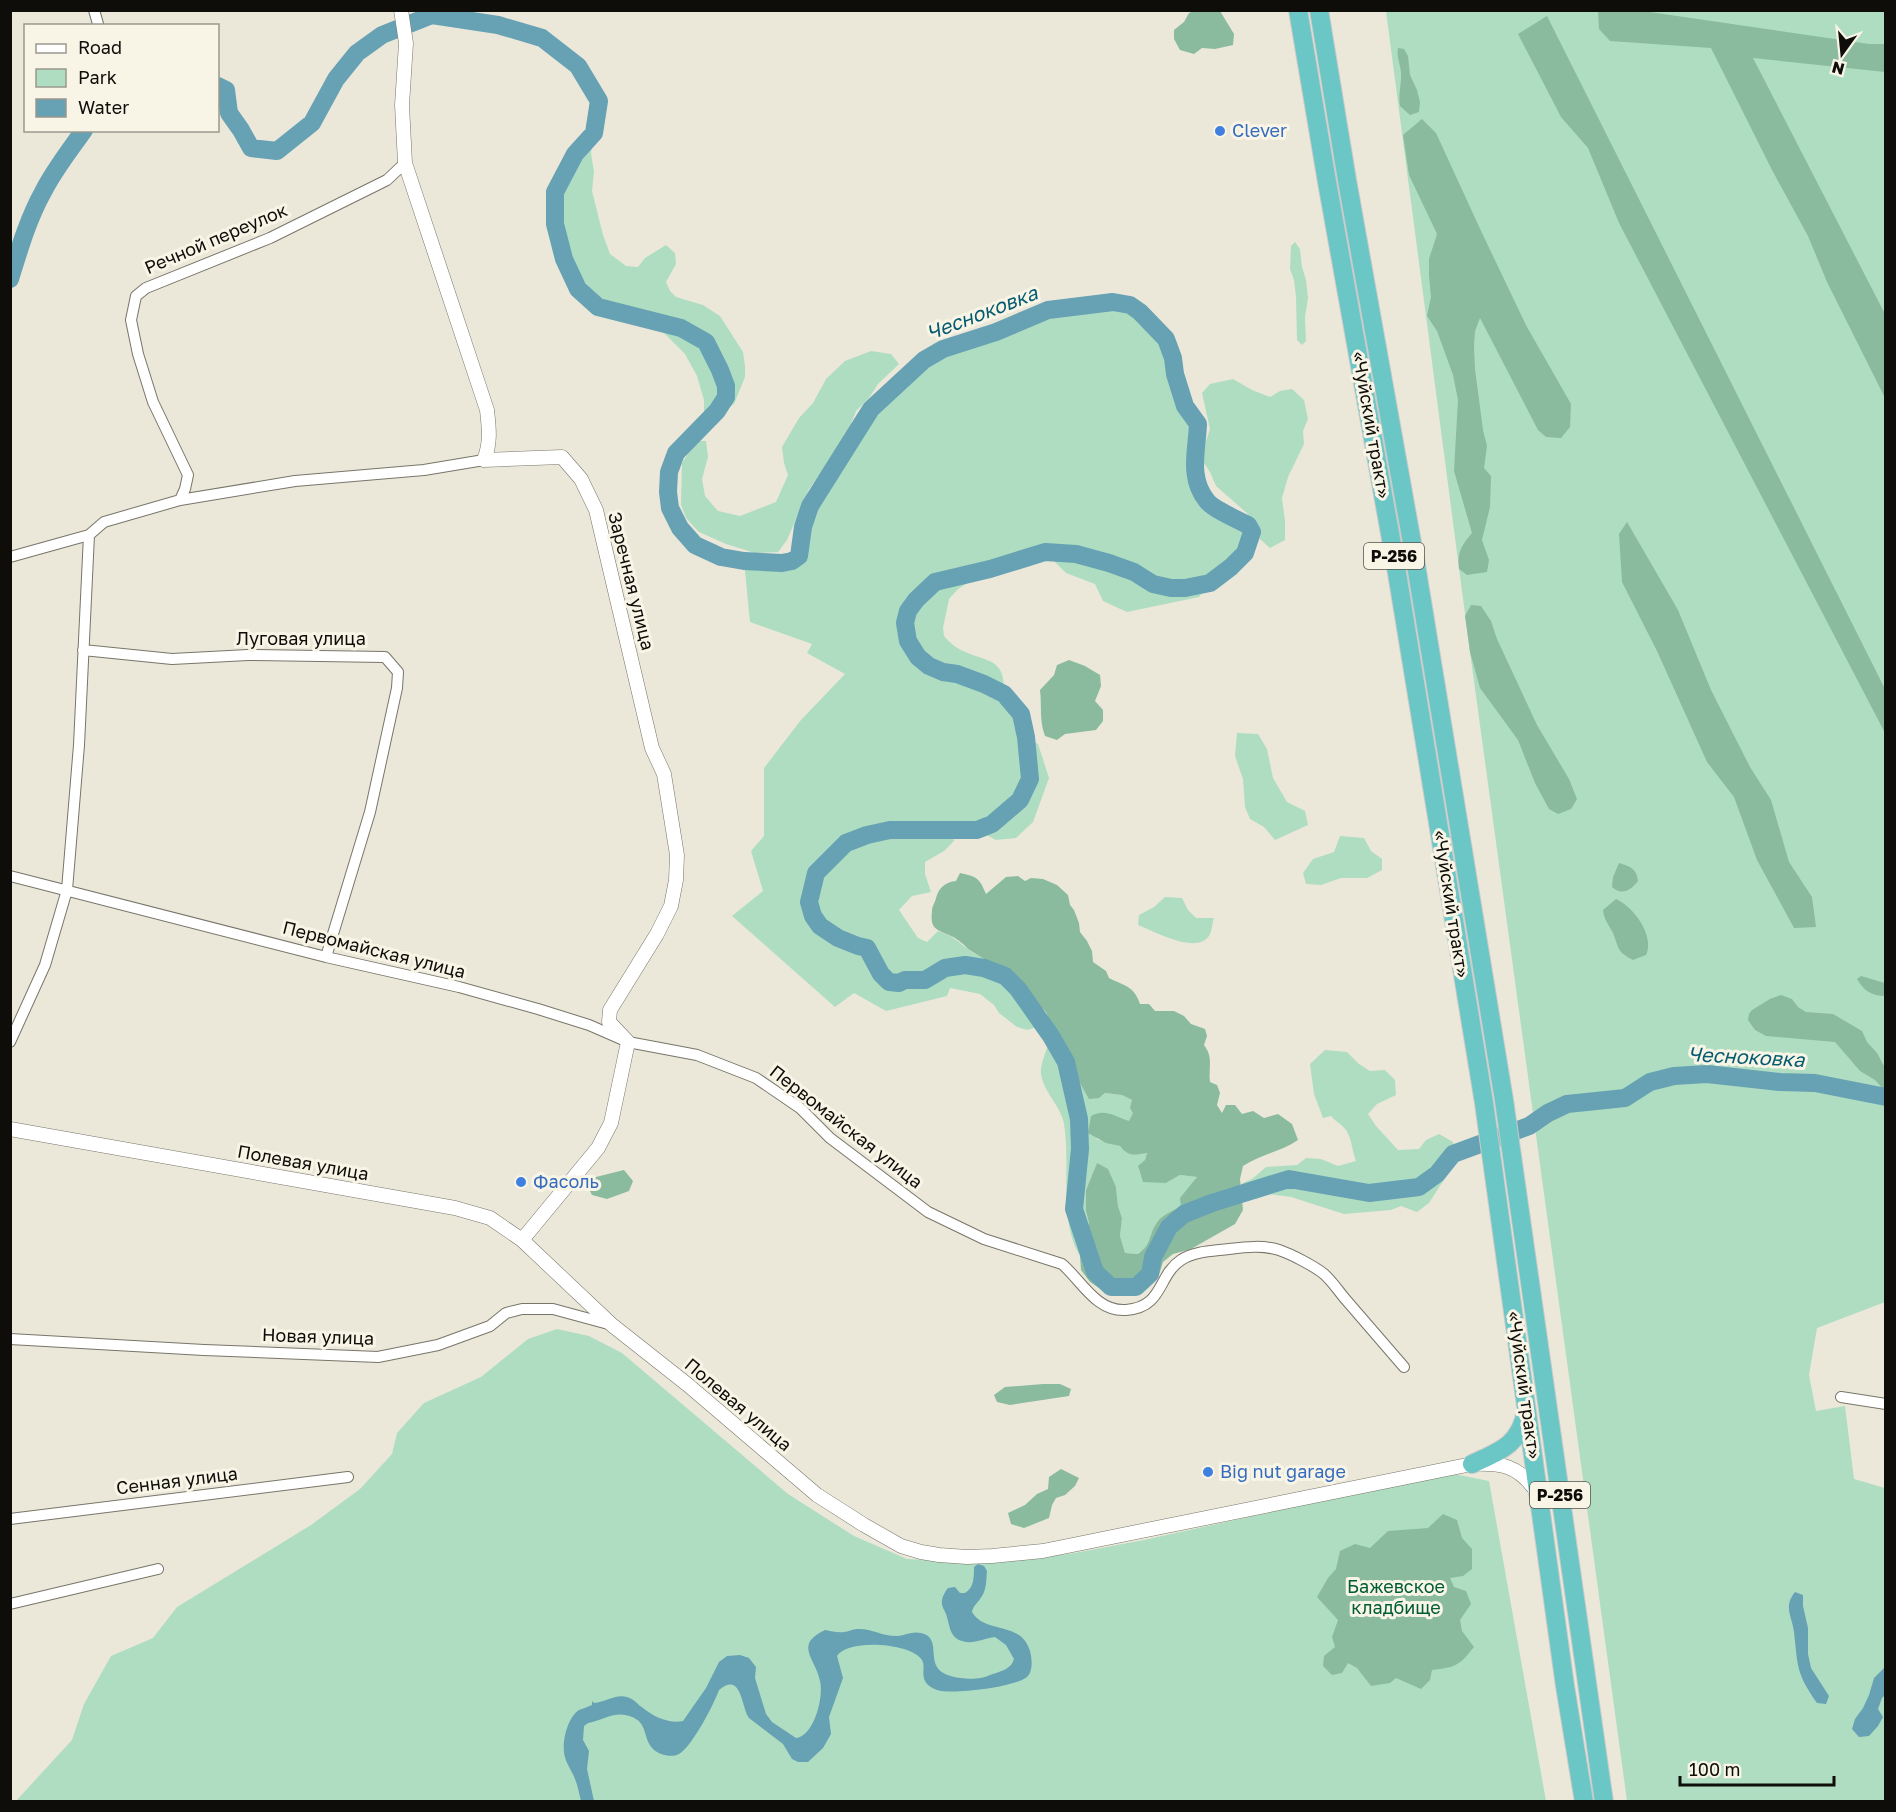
<svg xmlns="http://www.w3.org/2000/svg" width="1896" height="1812" font-family="'Golos Text',sans-serif">
	<style>
		.green { fill: #afddc1 }
		.forest { fill: #8abb9e }
		.water { fill: #66a1b4 }
		.lines { fill: none; stroke-linecap: round; stroke-linejoin: round }
		.river { stroke: #66a1b4; stroke-width: 18 }
		.minor-casing { stroke: #787569; stroke-width: 12 }
		.tertiary-casing { stroke: #787569; stroke-width: 15 }
		.trunk-casing { stroke: #cacac9; stroke-width: 20 }
		.minor { stroke: #fff; stroke-width: 10 }
		.tertiary { stroke: #fff; stroke-width: 14 }
		.trunk { stroke: #6ac7c6; stroke-width: 18 }
		.shop-dot { fill: #3f7fe0; stroke: #f8f5e7; stroke-width: 2 }
		.labels { text-anchor: middle; stroke-width: 6; stroke-linejoin: round; paint-order: stroke }
		.shield { fill: #f8f5e7; stroke: #54534c; stroke-width: 1.5 }
		.shield-label { font-size: 16px; font-weight: bold; fill: #0e0d09 }
		.shop-label { font-size: 18px; fill: #366cbe; stroke: #f8f5e7; text-anchor: start }
		.street-label { font-size: 18px; fill: #0e0d09; stroke: #f8f5e7 }
		.park-label { font-size: 18px; fill: #005c37; stroke: #f8f5e7 }
		.water-label { font-size: 20px; font-style: italic; fill: #065b70; stroke: #f8f5e7 }
	</style>
	<rect width="100%" height="100%" fill="#ebe8da"/>
	<path class="green" d="M1386 11H1885V1302L1817 1328 1809 1375 1816 1411 1845 1406 1854 1479 1885 1488V1801H1627L1470 652Z
		M594 133 591 153 594 172 592 191 603 235 610 254 626 266 638 267 645 258 666 245 675 253 676 264 666 282 670 291 676 297 703 305 720 316 743 352 745 366V377L734 404 704 424V400L697 376 685 354 650 319 598 307 578 289 564 259 555 224V192L575 154Z
		M1295 242 1300 249 1302 267 1306 280 1308 298 1305 317 1306 341 1302 345 1297 340 1296 297 1294 280 1290 269 1291 246Z
		M1113 302 1130 305 1154 325 1166 339 1173 358 1175 374 1185 406 1198 424 1197 446 1194 463 1195 479 1207 502 1248 525 1252 532 1245 553 1210 583 1199 597 1127 612 1103 601 1095 584 1066 573 1045 552 990 569 958 589 949 599 943 628 944 636C949 642 956 648 963 651 990 663 1005 658 1004 694L1021 714 1026 737 1038 744 1049 778 1033 822 1016 838 996 840 977 830H951L954 841 944 851 925 862V874L931 892 912 896 899 910 918 938 927 942 938 931C954 936 957 941 969 950 986 961 1007 967 1021 982 1027 987 1029 995 1034 1001 1041 1009 1047 1013 1051 1023L1027 1030 1017 1027 999 1013 994 1005 980 994 950 988 947 996 886 1011 854 993 835 1007 732 916 763 891 751 851 764 836V768L801 720 845 674 807 653 812 644 750 622 744 561C762 561 784 567 799 556L803 527 810 506 871 409 924 360 943 349 996 332 1048 310Z
		M871 351 891 354 899 364 878 384 869 398 856 411 845 439 809 489 787 540 778 552 755 553 726 544 699 532 686 518 681 505 682 463 696 441H706L708 457 702 479 705 496 718 511 740 516 776 502 788 475 784 463 782 447 799 418 813 403 826 379 845 361Z
		M1233 379 1252 390 1270 397 1280 391 1292 389 1304 400 1308 419 1303 431 1304 444 1288 477 1282 498 1285 521V540L1270 548 1260 539 1257 527 1248 514 1216 486 1210 472 1204 463V447L1210 429 1202 393 1210 384Z
		M1237 733 1258 734 1267 749 1273 778 1287 802 1305 811 1308 825 1275 840 1264 827 1250 819 1245 807 1243 779 1235 756Z
		M1340 836 1364 838 1371 851 1382 859V870L1367 878H1341L1321 885 1306 884 1303 873 1313 859 1334 852Z
		M1165 897 1182 898 1188 910 1196 918H1214C1212 923 1212 932 1209 936 1196 955 1154 931 1138 925L1139 915 1154 907Z
		M1057 1032 1070 1053 1076 1076 1080 1083 1099 1098 1105 1093 1122 1095 1132 1100 1133 1113 1129 1122 1119 1118 1096 1139 1120 1146 1125 1152 1140 1154 1147 1152 1145 1160 1139 1170 1141 1175 1166 1183 1180 1175 1197 1177 1181 1207 1162 1217 1156 1224 1147 1248 1138 1254 1125 1253 1120 1236 1122 1218 1118 1206 1116 1187 1097 1163 1086 1190V1211L1089 1223 1080 1256C1058 1219 1071 1166 1064 1124 1062 1107 1039 1088 1041 1069 1042 1061 1050 1036 1057 1032Z
		M1325 1050 1347 1052 1359 1064 1370 1071 1385 1070 1395 1080 1396 1095 1377 1104 1368 1114 1376 1126 1398 1150 1419 1149 1426 1140 1439 1134 1453 1142 1458 1158 1429 1203 1417 1212 1401 1206 1391 1210 1344 1214 1291 1197 1269 1194 1256 1199H1243L1241 1184 1252 1179 1266 1167 1297 1165 1306 1158 1321 1159 1338 1166 1356 1161C1352 1151 1352 1139 1346 1130 1342 1124 1336 1122 1331 1116L1323 1118 1314 1094 1310 1064Z
		M557 1329 589 1336 622 1353 788 1494 854 1536 907 1559 996 1563 1069 1554 1144 1540 1449 1473 1489 1481 1546 1801 15 1802 72 1740 84 1704 111 1656 153 1638 177 1607 311 1525 360 1489 392 1454 397 1433 424 1403 481 1377 528 1339Z"/>
	<path class="forest" d="M1196 10 1220 11 1234 34 1233 45 1215 49 1202 48 1194 54 1180 50 1174 39V30L1184 22 1189 13Z
		M1598 11H1643L1869 44H1885V72L1753 58 1885 314V398L1827 282 1808 236 1772 170 1711 48 1610 41 1599 29Z
		M1547 16 1885 689V733L1619 223 1588 148 1561 117 1518 34Z
		M1398 48 1404 49 1408 56 1410 75 1417 90 1420 102 1419 112 1410 115 1400 106C1398 96 1401 87 1401 77 1402 67 1396 58 1398 48Z
		M1422 119 1436 133 1482 233 1527 327 1571 404 1570 427 1561 438 1546 437 1538 430 1480 318 1475 331 1474 346 1475 369 1483 430 1487 446 1484 468 1491 476 1490 507 1482 540 1489 560 1487 572 1467 575 1459 569C1457 553 1461 546 1472 533L1454 471 1458 400 1453 375 1437 331 1427 316 1431 297 1429 276V259L1437 234 1409 175 1403 135Z
		M1627 522 1678 610 1711 690 1750 767 1771 800 1789 862 1812 897 1816 927 1794 928 1757 860 1734 797 1707 762 1657 651 1622 582 1619 534Z
		M1471 605 1481 606 1491 621 1497 639 1537 725 1569 779 1577 799 1571 809 1558 814 1549 809 1535 783 1518 740 1480 688 1470 652 1465 616Z
		M1069 660 1085 666 1100 675 1101 686 1095 701 1103 710V721L1096 730 1065 734 1057 740 1045 736C1039 720 1042 706 1040 690L1054 675 1057 665Z
		M1619 863C1630 866 1637 869 1638 881 1631 890 1622 896 1612 887L1613 877Z
		M960 873C977 877 979 877 986 894L1006 877 1018 876 1025 881 1031 878 1043 879 1057 885 1068 895 1070 905 1074 910 1079 923 1080 932 1087 941 1092 951 1093 962 1106 971 1109 978C1125 986 1134 986 1140 1004H1149L1155 1011H1174L1184 1016 1191 1024 1205 1029 1207 1036 1204 1045C1214 1058 1208 1068 1210 1082L1217 1085 1220 1093 1217 1105 1222 1113 1226 1105H1235L1242 1114 1253 1111 1264 1118 1278 1114 1292 1124 1298 1140C1280 1152 1262 1154 1243 1166L1240 1179 1243 1210 1235 1224 1191 1249 1173 1254 1163 1262 1158 1278 1144 1289 1126 1296 1108 1294 1090 1282 1081 1270 1080 1256 1089 1223 1086 1211V1190L1097 1163 1108 1169 1116 1187 1118 1206 1122 1218 1120 1236 1125 1253 1138 1254C1152 1244 1148 1237 1156 1224 1161 1215 1172 1211 1181 1207L1180 1198 1197 1177 1180 1175 1166 1183 1143 1182 1138 1166 1145 1160 1147 1153C1135 1155 1128 1157 1120 1146L1106 1143 1088 1133 1091 1116C1106 1108 1115 1117 1129 1121L1133 1113 1130 1108 1132 1100 1122 1095 1105 1093 1099 1098 1089 1099 1076 1076 1070 1053 1051 1023 1046 1012 1033 999 1023 983 968 949C963 943 956 938 949 935 936 929 930 929 932 911 932 906 935 903 936 898 939 887 946 882 956 881Z
		M1616 899C1634 907 1655 936 1646 955L1633 960C1617 952 1619 948 1613 933 1609 925 1604 920 1603 910Z
		M1861 976 1885 983V996C1872 996 1864 991 1857 979Z
		M1781 995 1792 999 1798 1007 1806 1012 1833 1014 1862 1031 1867 1042 1877 1053 1885 1068V1091L1875 1080 1860 1071 1835 1042 1766 1036 1755 1030 1748 1020 1749 1014 1752 1010 1770 999Z
		M624 1170 633 1181 629 1191 607 1199 592 1195 587 1185 596 1177Z
		M1043 1384H1060L1071 1389 1069 1396 1010 1405 997 1402 994 1395 1005 1387Z
		M1061 1469 1079 1478 1075 1486 1065 1495 1056 1498 1052 1505 1049 1518 1024 1528 1011 1524 1008 1513 1025 1505 1037 1494 1048 1489 1049 1477Z
		M1443 1514 1457 1520 1462 1538 1472 1549V1569L1463 1576 1450 1578 1454 1587 1466 1591 1471 1604 1460 1620 1462 1631 1474 1647C1459 1666 1456 1667 1432 1670L1430 1680 1421 1689 1396 1678 1390 1683 1371 1686 1357 1668 1348 1663 1342 1673 1332 1675 1323 1666 1324 1656 1335 1647 1332 1637 1338 1620 1317 1597 1328 1578 1336 1569 1340 1551 1355 1544 1370 1548 1388 1531 1428 1528Z"/>
	<path class="water" d="M978 1564 984 1566 987 1571C986 1579 987 1588 982 1596 979 1602 973 1605 972 1612 984 1633 1017 1622 1028 1646 1032 1654 1034 1671 1027 1677 1015 1687 952 1695 937 1690 916 1682 927 1669 922 1660 912 1643 848 1638 837 1656L843 1678 829 1717 831 1734 823 1748 808 1762H798L792 1759 783 1744 749 1718C741 1707 742 1671 719 1690 714 1704 692 1747 679 1754 672 1758 659 1755 653 1749 641 1736 650 1720 625 1715 614 1712 599 1721 588 1723L584 1726 583 1740 589 1751 587 1769 594 1801H581C579 1794 578 1786 575 1779 572 1771 567 1765 565 1757 561 1744 567 1718 579 1710 584 1708 588 1707 592 1705V1701L594 1703C606 1702 615 1694 627 1697 634 1699 637 1704 643 1708 654 1717 669 1724 683 1721L706 1688 719 1662 727 1656 740 1655 749 1658 756 1667 755 1678 766 1714 772 1722 796 1738C814 1736 824 1697 820 1681 816 1659 793 1645 825 1630 831 1631 838 1633 844 1632 848 1632 853 1629 857 1629 871 1628 884 1637 898 1636 905 1635 913 1631 921 1633 939 1637 930 1655 937 1667 943 1678 968 1680 980 1678 984 1678 989 1675 993 1674 1002 1671 1011 1669 1014 1659L1006 1645 995 1637C984 1638 973 1645 962 1641 949 1637 950 1625 946 1614 944 1609 941 1606 942 1600 943 1595 945 1592 948 1588L955 1587 960 1593H965C974 1588 974 1577 974 1567Z
		M1795 1592 1803 1595V1606L1808 1628V1654L1811 1668 1829 1696 1826 1704 1817 1703C1796 1673 1798 1667 1794 1632 1792 1616 1783 1607 1795 1592Z
		M1885 1667V1695L1882 1698 1878 1709 1883 1717 1878 1726 1869 1736 1859 1737 1852 1729 1855 1719 1863 1708 1869 1695 1874 1678Z"/>
	<g class="lines">
		<path class="river" d="M218 86 226 90 229 113 241 130 251 148 277 151 312 123 336 79 357 53 382 35 432 15 498 25 542 38 578 66 599 101 594 133 575 154 555 192V224L564 259 578 289 598 307 681 328 706 342 720 370 726 386V397L717 411 676 453 669 472 668 492 670 508 680 528 695 545 721 557 744 561 782 563 792 561 799 556 803 527 810 506 871 409 924 360 943 349 996 332 1048 310 1113 302 1130 305 1140 312 1166 339 1173 358 1175 374 1185 406 1198 424C1197 450 1188 478 1207 501 1213 509 1238 520 1248 525L1252 532 1245 553 1231 567 1210 583 1185 588H1171L1153 584 1134 572 1109 563 1076 554 1045 552 990 569 935 582 916 600 908 611 905 623 908 641 918 657 929 666 943 672 957 674 984 684 1004 694 1021 714 1026 737 1030 779 1020 800 992 824 977 830H890L867 835 846 843 816 873 809 902 813 916 820 926 838 938 858 946 867 948 881 974 889 982 899 983 905 980H925L945 968 965 965 984 968 1005 976 1018 989 1051 1036 1066 1062 1079 1119 1080 1149 1074 1209 1095 1272 1111 1287H1136L1150 1274 1153 1257 1169 1227 1184 1214 1212 1203 1289 1179 1369 1193 1419 1187 1437 1174 1453 1154 1529 1126 1548 1113 1567 1104 1625 1098 1650 1082 1674 1076 1707 1074 1780 1082 1815 1083 1886 1097
			M10 279C19 250 28 219 43 192 54 170 70 150 84 130"/>
		<g class="minor-casing">
			<path id="minor" d="M94 10 98 24
				M180 500 185 489 188 475 153 402 138 354 131 320 136 296 146 288 270 238 387 180 405 163
				M10 557 89 535 104 522 180 500 295 481 424 470 484 460
				M83 650 172 659 248 655 385 657 398 672 397 688 370 812 326 957
				M10 876 326 957 459 987 538 1009 589 1025 628 1042 697 1055 756 1078 800 1108 830 1138 928 1212 984 1239 1062 1264C1081 1280 1096 1312 1126 1310 1164 1307 1157 1276 1181 1260 1194 1251 1214 1251 1229 1249 1246 1247 1263 1245 1279 1250 1291 1254 1314 1266 1324 1274 1333 1282 1339 1292 1347 1301 1366 1323 1385 1345 1404 1367
				M10 1042 45 965 67 890 79 745 89 535
				M10 1339 204 1350 378 1357 438 1345 490 1326 506 1313 522 1309H553L612 1325
				M1841 1397 1886 1404
				M10 1519 348 1477
				M10 1604 158 1569"/>
		</g>
		<g class="tertiary-casing">
			<path id="tertiary" d="M401 10 406 43 402 105 405 163 487 410C489 428 491 443 484 460L562 457 581 479 596 510 652 748 664 774 677 855 676 880 671 906 657 934 610 1010 609 1022 628 1042 611 1123 598 1148 522 1240
				M10 1129 455 1208 490 1218 522 1240 612 1325 688 1385 817 1495 864 1525 901 1546 921 1552 939 1555 967 1557 992 1556 1043 1551 1472 1464C1502 1463 1518 1465 1537 1492"/>
		</g>
		<g class="trunk-casing">
			<path id="trunk" d="M1298 10 1327 182 1396 567 1484 1103 1565 1686 1584 1802
				M1319 10 1347 180 1416 565 1504 1100 1604 1802
				M1472 1464C1500 1451 1520 1445 1526 1411"/>
		</g>
		<use href="#minor" class="minor"/>
		<use href="#tertiary" class="tertiary"/>
		<use href="#trunk" class="trunk"/>
	</g>
	<g class="shop-dot">
		<circle cx="1220" cy="131" r="6"/>
		<circle cx="521" cy="1182" r="6"/>
		<circle cx="1208" cy="1472" r="6"/>
	</g>
	<g class="labels">
		<g class="shield">
			<rect x="1364" y="543" width="60" height="26" rx="4.5"/>
			<rect x="1530" y="1482" width="60" height="26" rx="4.5"/>
		</g>
		<g class="shield-label">
			<text x="1394" y="562">Р-256</text>
			<text x="1560" y="1501">Р-256</text>
		</g>
		<g class="shop-label">
			<text x="1232" y="137">Clever</text>
			<text x="533" y="1188">Фасоль</text>
			<text x="1220" y="1478">Big nut garage</text>
		</g>
		<g class="street-label">
			<text transform="translate(216 239) rotate(-23)" y="6">Речной переулок</text>
			<text transform="translate(1371 425) rotate(80)" y="6">«Чуйский тракт»</text>
			<text transform="translate(631 581) rotate(76)" y="6">Заречная улица</text>
			<text x="301" y="645">Луговая улица</text>
			<text transform="translate(1451 904) rotate(81)" y="6">«Чуйский тракт»</text>
			<text transform="translate(374 950) rotate(14)" y="6">Первомайская улица</text>
			<text transform="translate(846 1127) rotate(38)" y="6">Первомайская улица</text>
			<text transform="translate(303 1163) rotate(10)" y="6">Полевая улица</text>
			<text transform="translate(318 1337) rotate(2)" y="6">Новая улица</text>
			<text transform="translate(1524 1385) rotate(82)" y="6">«Чуйский тракт»</text>
			<text transform="translate(738 1405) rotate(40)" y="6">Полевая улица</text>
			<text transform="translate(177 1481) rotate(-7)" y="6">Сенная улица</text>
		</g>
		<g class="park-label">
			<text x="1396" y="1593">Бажевское<tspan x="1396" dy="21">кладбище</tspan></text>
		</g>
		<g class="water-label">
			<text transform="translate(982 313) rotate(-21)" y="7">Чесноковка</text>
			<text transform="translate(1746 1057) rotate(3)" y="7">Чесноковка</text>
		</g>
	</g>
	<rect width="1896" height="1812" fill="none" stroke="#0e0d09" stroke-width="24"/>
	<rect x="24" y="24" width="195" height="108" fill="#f8f5e7" stroke="#9a988e" stroke-width="1.5"/>
	<rect x="36" y="44" width="30" height="9" fill="#ffffff" stroke="#9a988e" stroke-width="1.5"/>
	<text x="78" y="54" font-size="18" fill="#0e0d09">Road</text>
	<rect x="36" y="69" width="30" height="18" fill="#afddc1" stroke="#9a988e" stroke-width="1.5"/>
	<text x="78" y="84" font-size="18" fill="#0e0d09">Park</text>
	<rect x="36" y="99" width="30" height="18" fill="#66a1b4" stroke="#9a988e" stroke-width="1.5"/>
	<text x="78" y="114" font-size="18" fill="#0e0d09">Water</text>
	<g transform="translate(1842 54) rotate(195)" stroke="#f8f5e7" stroke-width="4.5" paint-order="stroke">
	<path d="M0-4.5L10 22L0 15L-10 22Z" fill="#0e0d09"/>
	<text y="-9" font-size="16" font-weight="bold" text-anchor="middle" fill="#0e0d09">N</text>
	</g>
	<path d="M1680 1776v9h154v-9" fill="none" stroke="#0e0d09" stroke-width="3"/>
	<text x="1689" y="1776" font-size="18" fill="#0e0d09" stroke="#f8f5e7" stroke-width="4.5" paint-order="stroke">100 m</text>
</svg>
